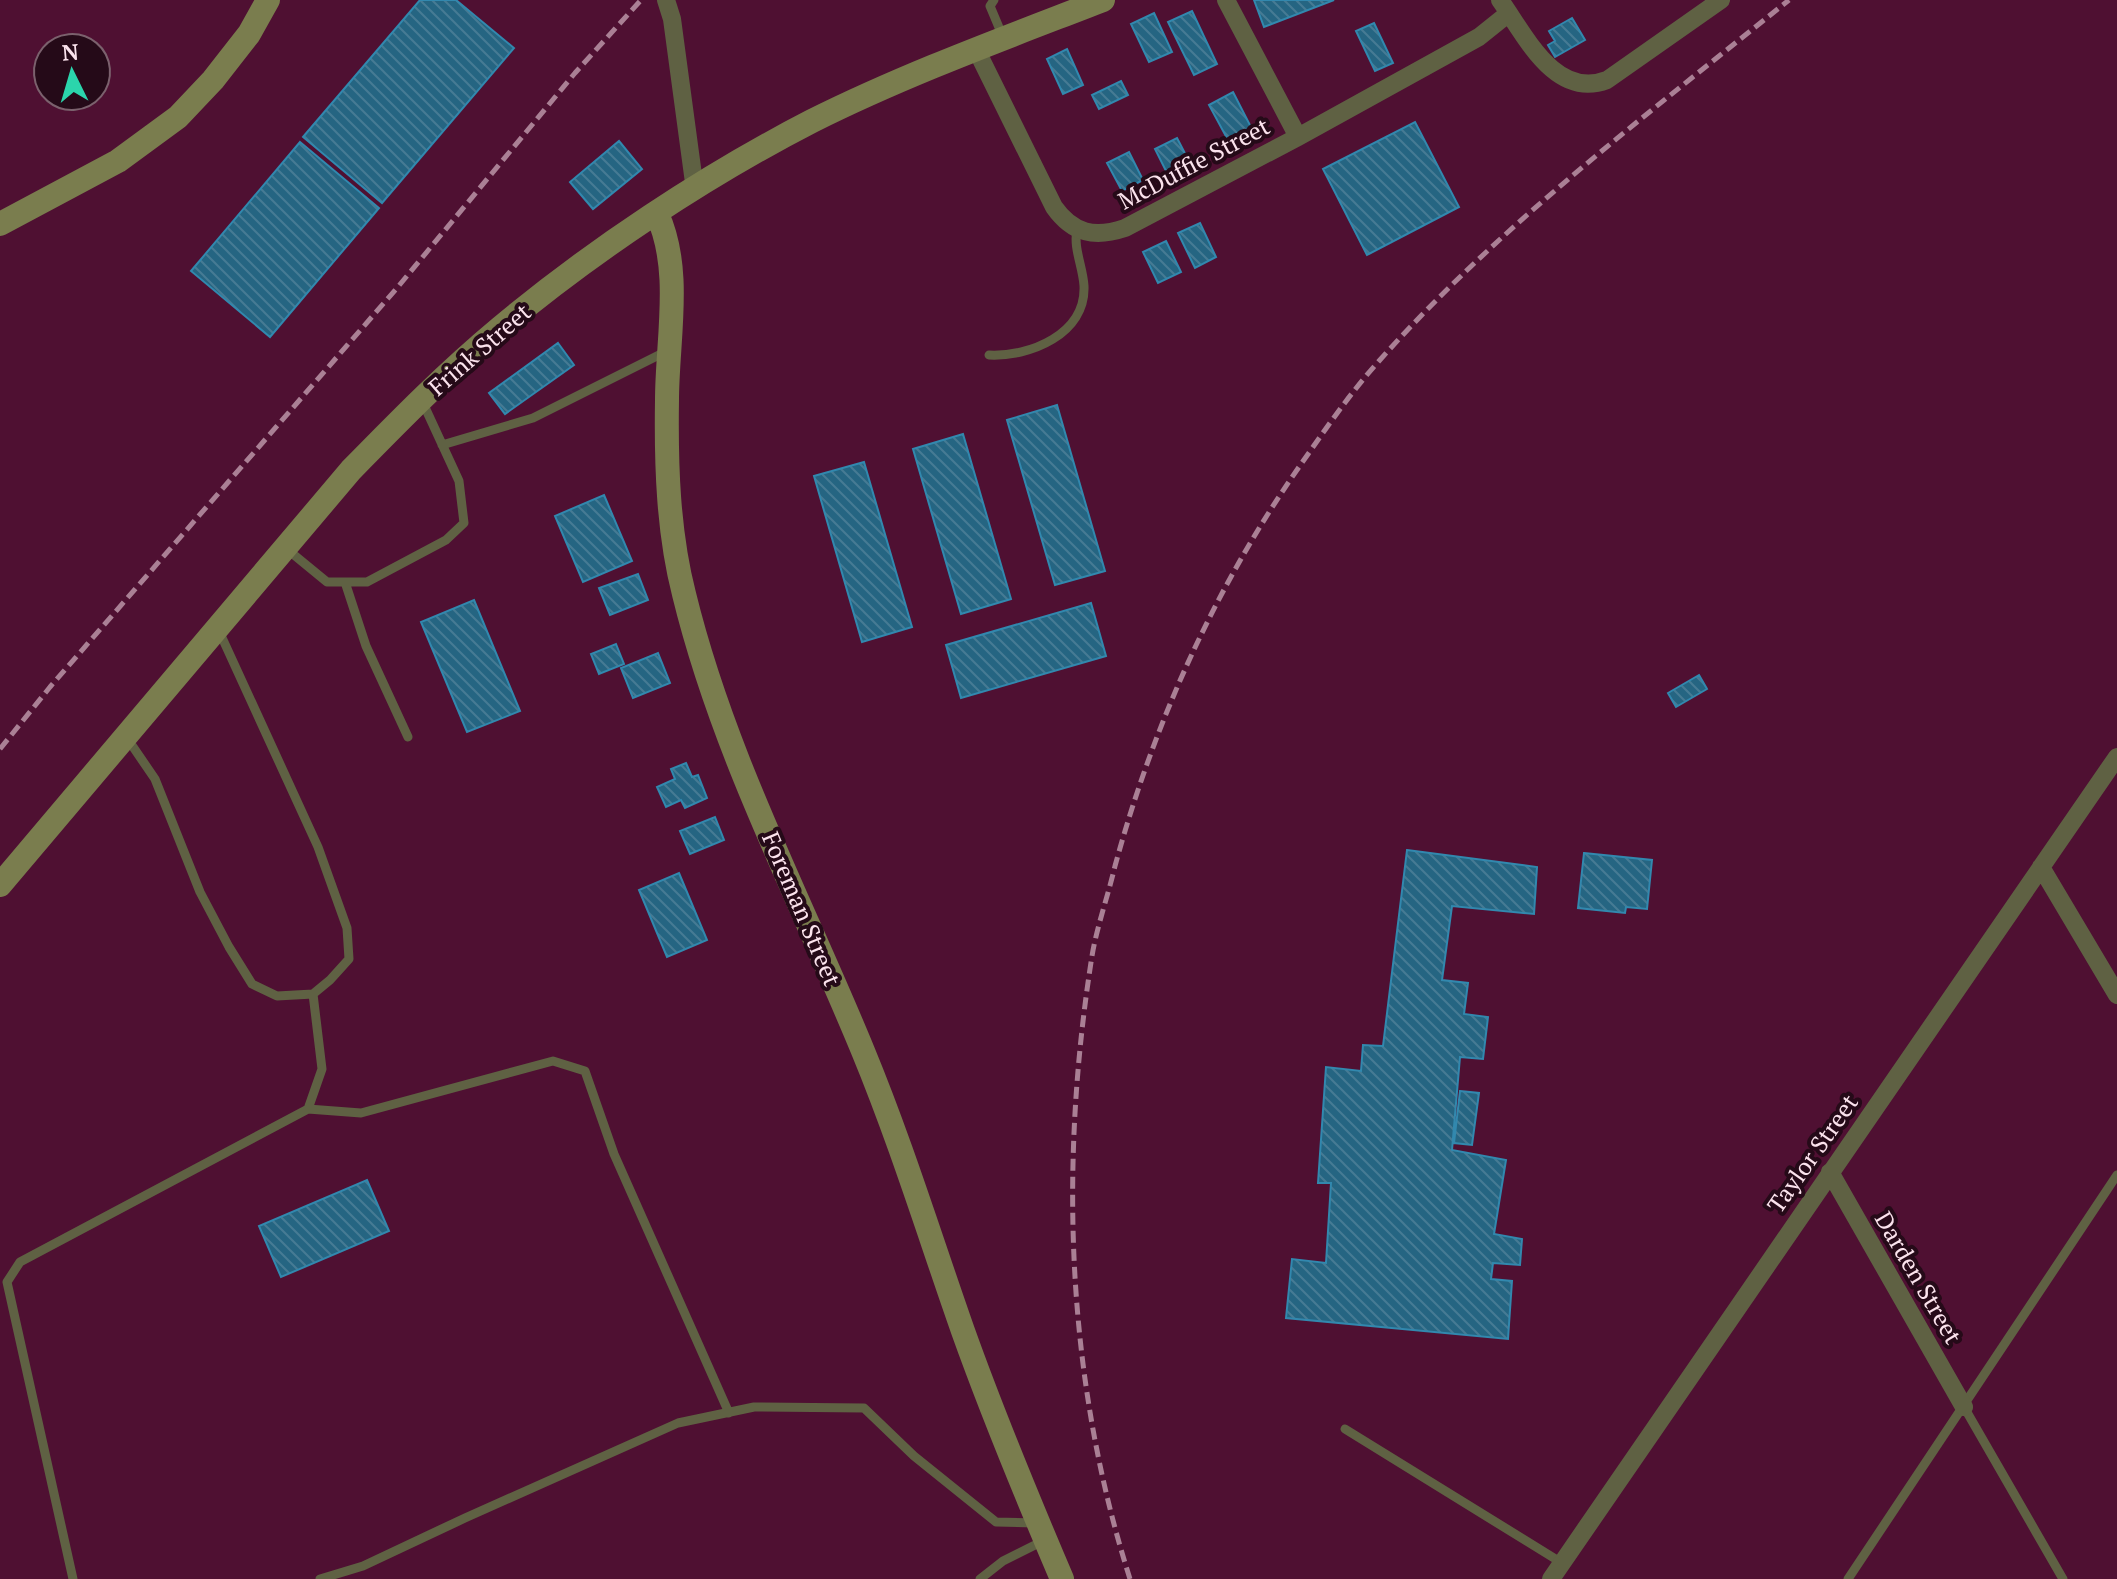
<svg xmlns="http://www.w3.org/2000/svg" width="2117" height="1579" font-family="'PT Serif',serif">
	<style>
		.building { fill: url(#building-back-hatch); stroke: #3288ae; stroke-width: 2 }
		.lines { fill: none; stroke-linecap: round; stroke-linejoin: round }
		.lane { stroke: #5f6143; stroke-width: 9 }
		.street { stroke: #5f6143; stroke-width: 18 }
		.secondary { stroke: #7a7d4e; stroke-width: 24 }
		.rail { stroke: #aa8095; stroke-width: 5; stroke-dasharray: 12 6; stroke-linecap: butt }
		.labels { text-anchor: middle; stroke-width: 8; stroke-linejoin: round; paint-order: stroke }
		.street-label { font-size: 24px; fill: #fbe3ed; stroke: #250a18 }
	</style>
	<defs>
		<pattern id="building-back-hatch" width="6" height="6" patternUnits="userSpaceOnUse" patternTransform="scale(2)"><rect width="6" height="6" fill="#256582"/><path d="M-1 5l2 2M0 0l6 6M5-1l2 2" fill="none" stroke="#467b94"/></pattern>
	</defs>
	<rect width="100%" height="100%" fill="#4f1032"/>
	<path class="building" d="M420 0H456L514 48 382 203 303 137Z
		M1254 0H1334L1264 27Z
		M1192 11 1217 64 1194 75 1168 22Z
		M1154 13 1172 52 1149 62 1131 24Z
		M1572 18 1585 40 1555 57 1548 45 1555 41 1549 31Z
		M1374 23 1393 63 1375 71 1356 31Z
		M1067 49 1083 85 1063 94 1047 59Z
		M1121 81 1128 95 1099 109 1092 95Z
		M1233 92 1252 129 1229 142 1209 105Z
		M1415 122 1459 207 1367 255 1323 169Z
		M1177 138 1189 161 1167 173 1155 149Z
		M619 141 642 169 593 209 570 182Z
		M300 142 379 208 270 337 191 271Z
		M1129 152 1143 180 1122 191 1107 163Z
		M1200 223 1216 257 1195 268 1178 233Z
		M1166 241 1181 272 1158 283 1143 252Z
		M558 343 574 365 505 414 489 393Z
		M1057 405 1105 571 1055 585 1007 420Z
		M963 434 1011 599 961 614 913 449Z
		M864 462 912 627 862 642 814 476Z
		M604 495 632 561 583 582 555 516Z
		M638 574 648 600 610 615 599 588Z
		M474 600 520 711 467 732 421 622Z
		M1091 603 1106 656 961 698 946 645Z
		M616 644 624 664 599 674 591 654Z
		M658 653 670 683 633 698 621 668Z
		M1699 675 1707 689 1676 707 1668 693Z
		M686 763 692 777 698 775 707 798 685 808 681 800 666 807 657 787 675 779 671 769Z
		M715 817 724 840 690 854 680 831Z
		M1407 850 1537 867 1534 914 1452 906 1442 980 1468 983 1464 1014 1488 1017 1483 1059 1460 1057 1452 1150 1506 1160 1494 1234 1522 1239 1520 1265 1493 1263 1491 1279 1512 1281 1508 1339 1286 1318 1292 1259 1326 1263 1331 1183H1318L1326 1067 1361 1071 1363 1045 1383 1046Z
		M1584 853 1652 860 1647 909 1626 907 1625 913 1578 908Z
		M679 873 707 940 667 957 639 890Z
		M1460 1091 1479 1093 1472 1145 1454 1143Z
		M367 1180 389 1231 281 1277 259 1226Z"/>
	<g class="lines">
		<path class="lane" d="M994 0 990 6 1003 37
			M989 355C1030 357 1086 334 1084 286 1083 267 1073 248 1077 230
			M442 445 533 418 667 351
			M288 550 327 582H367L446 540 464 523 459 481 423 403
			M345 582 366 646 408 737
			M127 738 155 779 200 892 229 947 252 984 277 996 313 994 330 980 349 959 347 928 318 847 219 631
			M308 1109 361 1113 553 1061 585 1071 614 1154 729 1413
			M1964 1407 2063 1579
			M1345 1429 1562 1563
			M73 1579 7 1282 20 1262 308 1109 322 1069 313 994
			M320 1579 363 1566 465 1518 678 1423 754 1407 864 1408 914 1456 996 1522 1035 1523
			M980 1579 1003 1561 1043 1541
			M1848 1579 2117 1175"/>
		<path class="street" d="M666 0 672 19 695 190
			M1226 0 1298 137
			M1500 0C1525 35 1555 100 1607 80L1721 0
			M976 49 1054 207C1073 234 1095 238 1125 228L1298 137 1479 37 1509 13
			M2041 867 2117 995
			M1830 1172 1964 1407
			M1551 1579 2117 757"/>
		<path class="secondary" d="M657 214C683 270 667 340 667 400 666 464 668 532 684 594 723 754 801 900 863 1051 901 1143 930 1237 963 1331 993 1415 1027 1497 1062 1579
			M0 224 118 161 178 117 213 80 249 34 268 0
			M0 885 351 470C399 421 447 372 500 328 592 251 705 176 812 121 906 74 1005 38 1103 0"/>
		<path class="rail" d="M0 749 50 687 397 288 575 73 641 0
			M1130 1579C1066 1378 1059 1164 1092 956 1097 926 1108 896 1115 866 1155 719 1218 581 1306 457 1329 424 1352 391 1379 361 1500 225 1648 114 1789 0"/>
	</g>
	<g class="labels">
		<g class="street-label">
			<text transform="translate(1194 164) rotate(-28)" y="8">McDuffie Street</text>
			<text transform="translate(480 350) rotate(-41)" y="8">Frink Street</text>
			<text transform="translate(801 909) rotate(67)" y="8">Foreman Street</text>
			<text transform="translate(1813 1154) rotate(-55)" y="8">Taylor Street</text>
			<text transform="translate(1918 1278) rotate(60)" y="8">Darden Street</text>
		</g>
	</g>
	<g transform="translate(72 72) rotate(355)"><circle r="38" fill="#250a18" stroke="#7b616d" stroke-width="2"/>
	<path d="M0-6L14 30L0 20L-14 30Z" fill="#2bd5ac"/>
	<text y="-12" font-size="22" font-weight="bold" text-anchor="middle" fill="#fbe3ed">N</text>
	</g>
</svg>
